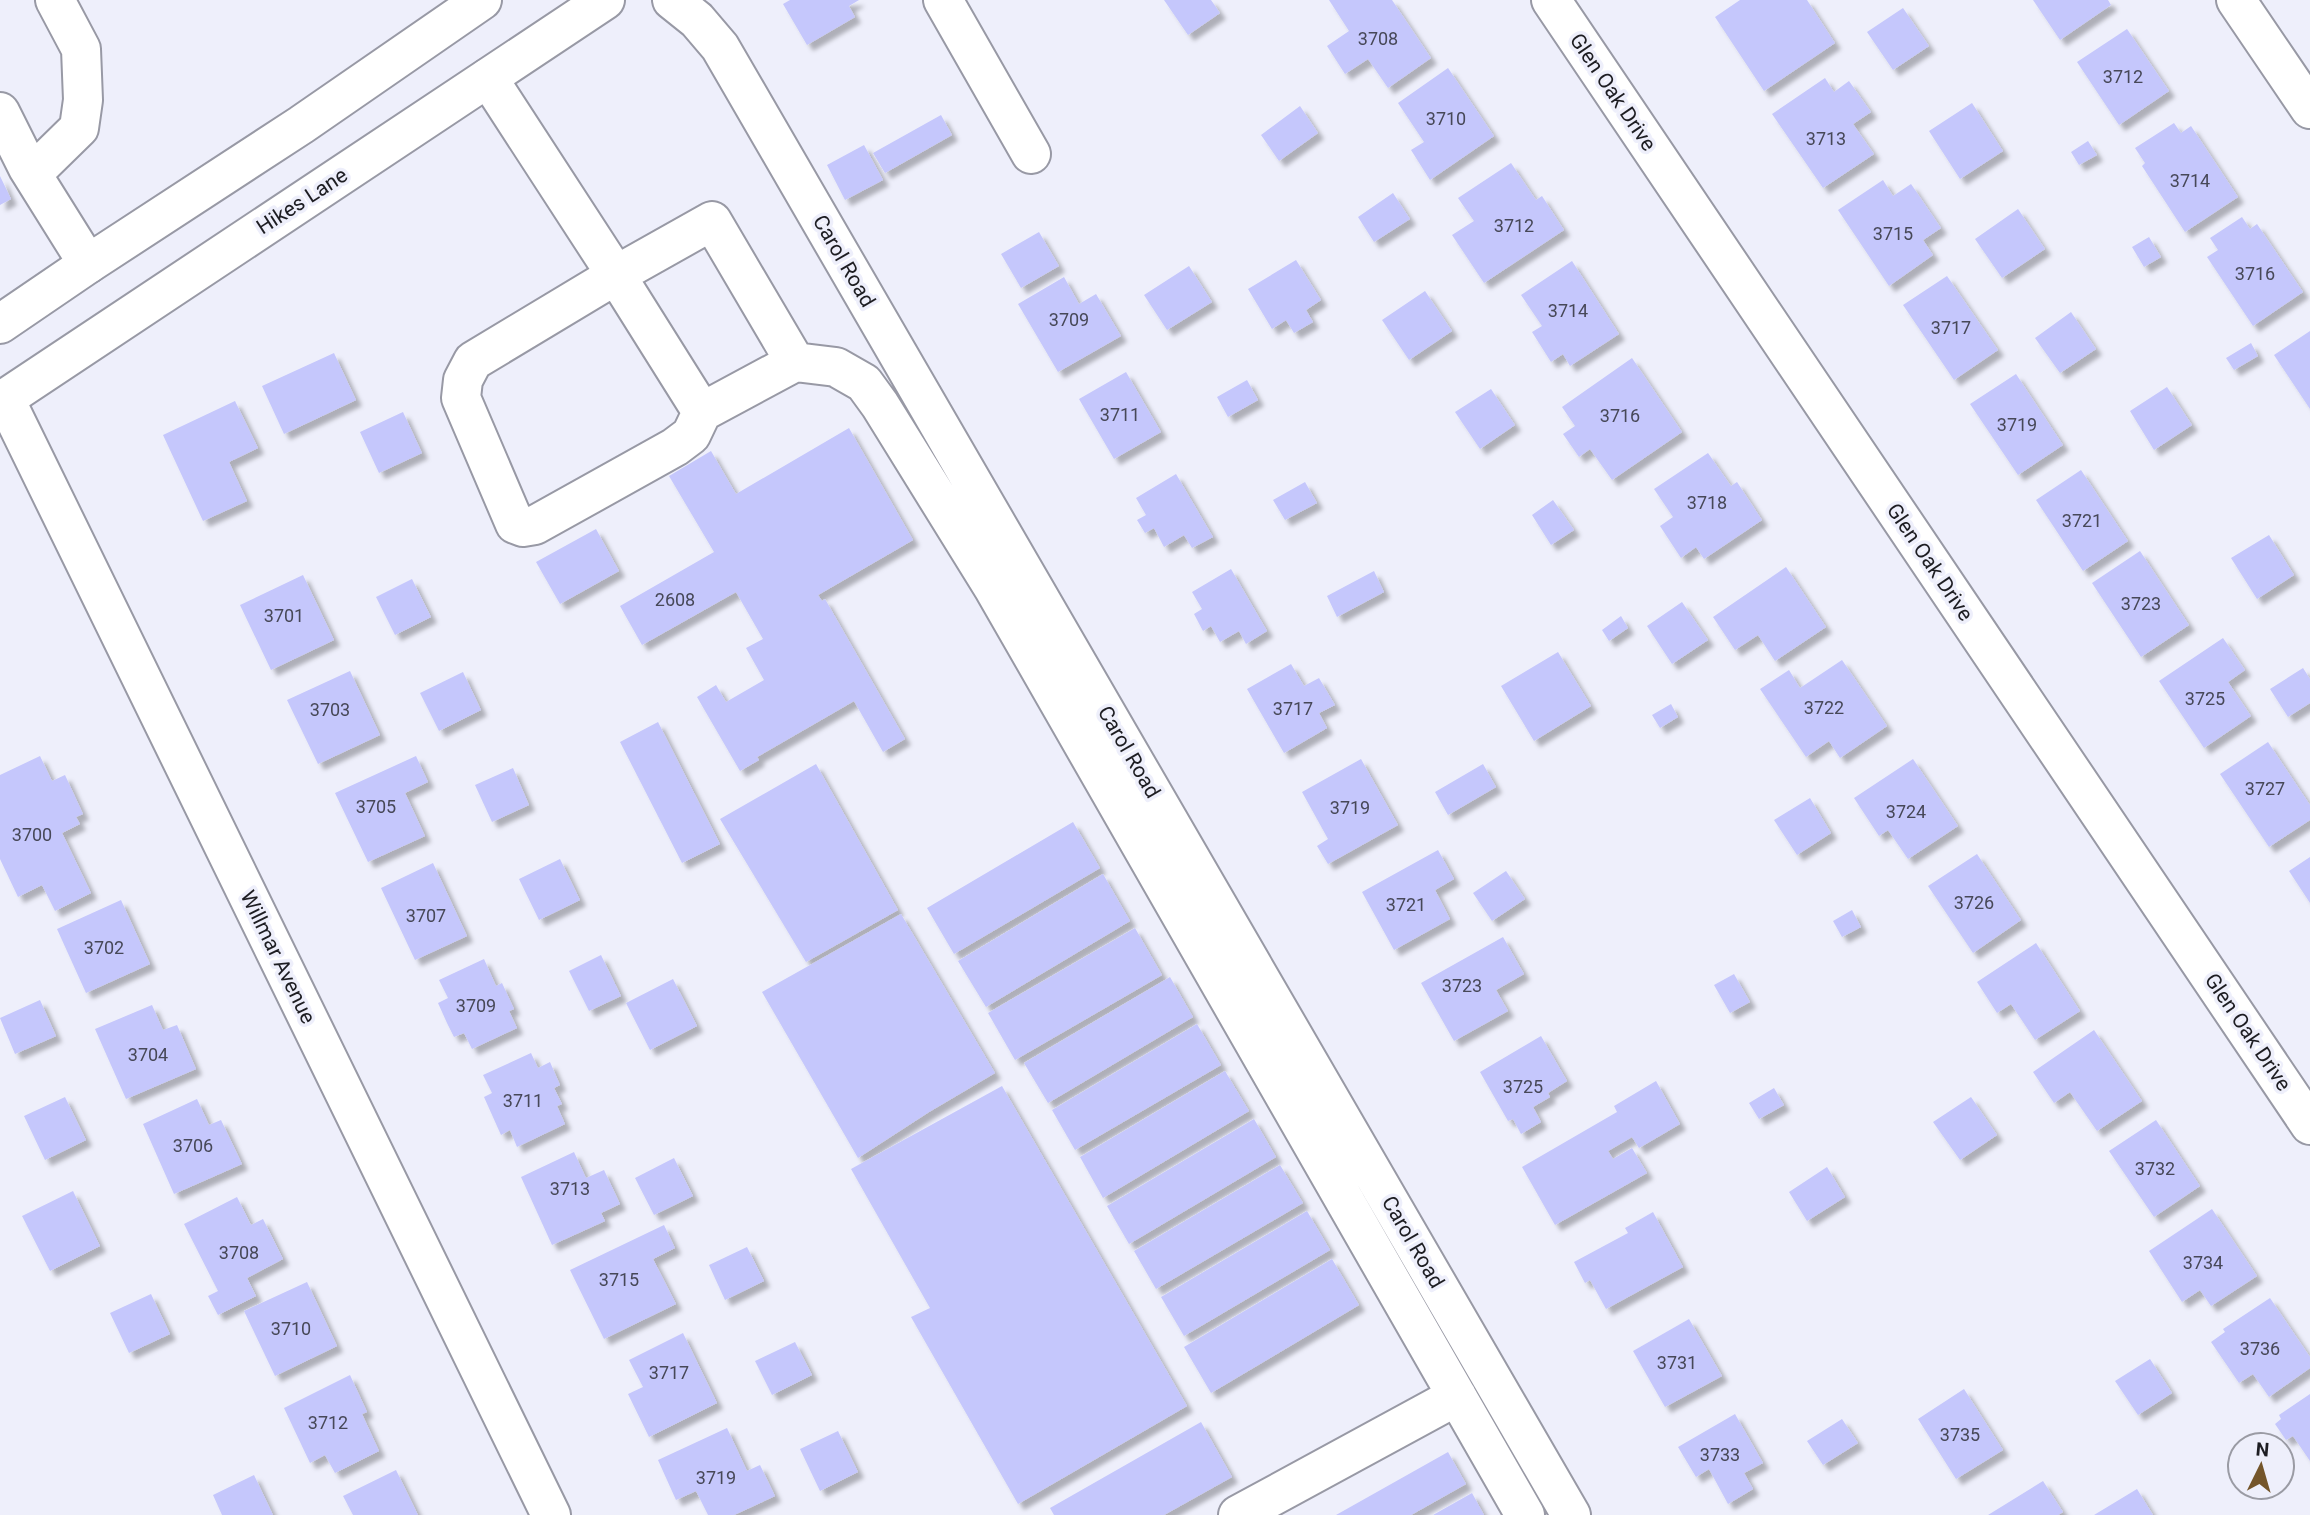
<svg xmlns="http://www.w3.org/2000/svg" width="2310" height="1515" font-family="Roboto,sans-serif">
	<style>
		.building { fill: #c5c7fc; filter: url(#shadow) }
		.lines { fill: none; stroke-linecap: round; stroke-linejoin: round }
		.minor-casing { stroke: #9899a5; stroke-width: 42 }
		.major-casing { stroke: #9899a5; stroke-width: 42 }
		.minor { stroke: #fff; stroke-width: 38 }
		.major { stroke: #fff; stroke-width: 38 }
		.labels { text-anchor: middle; stroke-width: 7; stroke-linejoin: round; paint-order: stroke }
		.number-label { font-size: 18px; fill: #474858 }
		.street-label { font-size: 21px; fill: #1d1d22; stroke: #eeeffb }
	</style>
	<defs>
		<filter id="shadow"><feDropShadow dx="6" dy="6" stdDeviation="2" flood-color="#0004"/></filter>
	</defs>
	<rect width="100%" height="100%" fill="#eeeffb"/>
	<path class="building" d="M790 0H859L849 6 855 17 807 45 783 4Z
		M1164 0H1211L1220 13 1188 35Z
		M1329 0H1392L1431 58 1388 88 1368 59 1345 74 1327 46 1349 31Z
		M1740 0H1807L1835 43 1764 91 1715 17Z
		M2033 0H2108L2111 5 2060 40Z
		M1903 8 1929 46 1893 70 1867 32Z
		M2127 29 2169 91 2119 125 2077 62Z
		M1448 68 1494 136 1430 180 1411 150 1424 142 1398 103Z
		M1825 78 1834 92 1849 81 1871 112 1853 124 1874 154 1823 188 1772 114Z
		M1972 103 2003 151 1960 179 1929 131Z
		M1300 106 1318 133 1279 161 1261 135Z
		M941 115 952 135 885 173 873 153Z
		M2174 123 2181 133 2191 126 2238 197 2185 232 2142 166 2145 163 2135 148Z
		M2088 141 2097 155 2079 165 2071 152Z
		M864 145 883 180 845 200 827 165Z
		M1511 163 1536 200 1542 196 1564 230 1484 283 1452 235 1474 221 1458 198Z
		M0 176 11 199 0 205Z
		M1883 180 1893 196 1911 184 1941 228 1923 240 1933 255 1889 286 1838 210Z
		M1393 193 1410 219 1374 242 1358 217Z
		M2018 209 2045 249 2002 278 1975 239Z
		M2242 217 2250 229 2257 224 2303 292 2253 326 2207 257 2218 250 2210 238Z
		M1039 232 1059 266 1021 288 1001 254Z
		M2149 237 2161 257 2144 267 2132 247Z
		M1296 260 1321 300 1306 310 1313 322 1294 333 1286 320 1272 329 1248 289Z
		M1572 261 1619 334 1570 366 1563 354 1551 362 1532 332 1542 326 1521 295Z
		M1189 266 1212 302 1167 330 1144 295Z
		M1947 276 1998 350 1954 380 1903 305Z
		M1064 277 1079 304 1096 294 1121 336 1058 372 1018 304Z
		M1425 291 1452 331 1409 360 1382 320Z
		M2071 312 2096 349 2060 373 2035 338Z
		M2310 331V409L2274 355Z
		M2251 343 2258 356 2234 370 2226 358Z
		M334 353 356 400 284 434 262 386Z
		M1632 358 1682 432 1612 480 1590 449 1579 457 1563 434 1575 426 1562 407Z
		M1126 372 1161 432 1114 459 1079 399Z
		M2016 374 2063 445 2018 475 1970 404Z
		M1247 380 1258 400 1228 417 1217 397Z
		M2167 387 2192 425 2154 450 2130 411Z
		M1491 389 1515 425 1480 449 1455 412Z
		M235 401 258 448 229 462 247 501 203 521 163 435Z
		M403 412 422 453 379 473 360 432Z
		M849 428 913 540 818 595 822 601 825 599 905 739 883 752 854 701 757 757 759 760 740 771 697 697 716 685 726 702 764 680 746 648 763 639 736 592 642 645 620 606 714 552 669 476 711 451 736 494Z
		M1708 453 1731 486 1737 482 1762 520 1704 559 1696 547 1681 558 1660 526 1673 517 1654 489Z
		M2081 470 2128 541 2083 571 2036 500Z
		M1176 474 1213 537 1192 548 1184 535 1164 547 1154 528 1145 533 1137 520 1146 515 1136 498Z
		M1305 482 1317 503 1285 520 1273 500Z
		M1553 500 1574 530 1551 545 1532 515Z
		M596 529 619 571 560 604 536 562Z
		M2269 535 2294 575 2257 599 2231 558Z
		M2140 551 2189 625 2141 657 2092 583Z
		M1786 567 1826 627 1775 661 1758 635 1735 650 1713 617Z
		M1231 569 1267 631 1246 644 1239 631 1220 642 1211 626 1203 631 1194 614 1202 609 1192 592Z
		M1374 571 1384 592 1337 617 1327 596Z
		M303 575 334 640 271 670 240 605Z
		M412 579 431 617 395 635 376 597Z
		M1682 602 1708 640 1672 664 1647 626Z
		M1621 616 1628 628 1609 641 1602 630Z
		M2223 638 2245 670 2228 682 2251 716 2204 748 2159 681Z
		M1558 652 1591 706 1534 741 1501 686Z
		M1842 660 1887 726 1840 758 1829 741 1806 757 1760 689 1789 670 1800 688Z
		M1291 664 1304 686 1319 678 1335 705 1319 713 1327 728 1284 753 1247 689Z
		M2303 668 2310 679V703L2288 717 2270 689Z
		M350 671 380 735 318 764 287 700Z
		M463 672 481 710 439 731 420 693Z
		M1671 704 1678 717 1660 728 1652 715Z
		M658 722 720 844 682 863 620 742Z
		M2268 742 2310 805V820L2269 847 2220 774Z
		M40 756 52 781 65 775 83 814 76 817 80 824 62 833 91 893 55 911 42 885 18 897 0 859V775Z
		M416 756 428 782 405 793 425 836 368 862 335 793Z
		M1361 759 1398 825 1328 864 1317 846 1328 839 1302 792Z
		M1913 759 1958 826 1908 859 1888 830 1879 836 1854 798Z
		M816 764 898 910 806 962 720 819Z
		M1483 764 1496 787 1448 815 1435 792Z
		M513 768 529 805 492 822 475 785Z
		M1810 798 1831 833 1797 855 1774 820Z
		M1073 822 1100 868 954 954 927 908Z
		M1438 850 1454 879 1435 890 1450 919 1394 950 1362 892Z
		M1977 854 2021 920 1973 953 1928 886Z
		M2310 857V903L2289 871Z
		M560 859 580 900 539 920 519 879Z
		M433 863 467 936 415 960 381 888Z
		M1506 871 1525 899 1492 921 1473 893Z
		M1103 874 1130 921 986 1007 958 961Z
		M121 900 150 964 86 993 57 929Z
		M1852 910 1861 927 1842 937 1833 921Z
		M901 914 995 1073 929 1112 858 1158 762 992Z
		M1135 928 1162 975 1015 1060 988 1013Z
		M1503 937 1524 974 1496 990 1508 1011 1454 1041 1421 983Z
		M2036 943 2080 1011 2035 1040 2011 1004 1997 1013 1977 982Z
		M601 955 621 996 589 1011 569 971Z
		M484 959 496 986 502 983 514 1009 509 1011 517 1028 472 1049 464 1033 454 1037 447 1023 438 1003 448 998 439 980Z
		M1734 974 1750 1002 1730 1013 1714 985Z
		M1170 977 1193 1017 1048 1103 1024 1063Z
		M673 979 697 1026 650 1050 626 1003Z
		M40 1000 56 1036 15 1054 0 1018Z
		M152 1005 163 1030 177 1025 196 1069 126 1099 95 1029Z
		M1197 1024 1221 1065 1075 1150 1052 1110Z
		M2094 1030 2142 1101 2097 1131 2070 1092 2054 1103 2033 1072Z
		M1541 1036 1567 1081 1548 1093 1550 1097 1533 1107 1541 1122 1521 1134 1513 1119 1508 1121 1480 1072Z
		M531 1053 538 1068 550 1062 560 1085 554 1088 562 1104 557 1106 565 1124 517 1147 510 1130 501 1135 484 1097 492 1093 483 1075Z
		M1225 1071 1249 1111 1103 1198 1080 1157Z
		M1656 1081 1680 1124 1639 1148 1632 1137 1608 1151 1613 1159 1632 1148 1647 1173 1555 1225 1522 1167 1617 1112 1614 1106Z
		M1002 1086 1187 1406 1018 1504 911 1317 930 1308 851 1169Z
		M1774 1088 1784 1105 1759 1119 1749 1103Z
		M65 1097 86 1140 45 1160 24 1116Z
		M1971 1097 1997 1135 1960 1160 1933 1122Z
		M197 1099 209 1125 221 1120 242 1164 174 1194 143 1124Z
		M1254 1119 1276 1157 1129 1244 1107 1206Z
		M2156 1120 2200 1186 2154 1217 2109 1151Z
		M574 1152 586 1178 604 1170 620 1204 601 1213 605 1221 552 1245 521 1177Z
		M674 1158 693 1196 654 1215 635 1178Z
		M1280 1165 1303 1203 1156 1289 1134 1251Z
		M1827 1167 1845 1197 1807 1221 1789 1192Z
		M73 1191 100 1246 50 1271 22 1216Z
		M237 1197 251 1225 263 1219 283 1259 247 1278 256 1296 218 1315 208 1296 218 1291 184 1224Z
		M2212 1209 2257 1276 2211 1306 2200 1290 2182 1302 2149 1251Z
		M1307 1211 1330 1250 1184 1336 1161 1297Z
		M1653 1212 1683 1267 1606 1309 1590 1280 1585 1283 1574 1262 1628 1233 1625 1228Z
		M664 1225 675 1248 653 1259 676 1304 604 1339 570 1270Z
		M747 1247 764 1281 725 1300 709 1265Z
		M1332 1259 1359 1305 1211 1393 1184 1347Z
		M307 1282 337 1346 275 1376 244 1311Z
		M151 1294 170 1334 129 1353 110 1313Z
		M2270 1298 2310 1357V1368L2269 1397 2253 1374 2239 1383 2211 1342 2225 1332 2223 1329Z
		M1689 1319 1722 1376 1665 1407 1633 1351Z
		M683 1333 717 1403 649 1437 628 1394 643 1387 629 1360Z
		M795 1342 812 1375 772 1395 755 1361Z
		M2150 1359 2172 1393 2138 1415 2115 1381Z
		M350 1375 367 1412 362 1414 379 1451 335 1473 325 1455 310 1463 284 1408Z
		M1964 1389 2003 1450 1956 1479 1918 1419Z
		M2310 1394V1461L2293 1436 2286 1440 2275 1424 2281 1419 2279 1415Z
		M1735 1414 1763 1463 1744 1473 1753 1489 1728 1504 1709 1469 1696 1477 1678 1447Z
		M1842 1419 1858 1443 1823 1465 1807 1441Z
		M1201 1422 1232 1477 1164 1515H1054L1050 1508Z
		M727 1428 747 1471 760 1465 775 1496 734 1515H708L696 1491 676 1500 658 1460Z
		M838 1431 858 1472 820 1491 800 1449Z
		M1448 1452 1466 1484 1411 1515H1336Z
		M396 1470 418 1515H353L343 1496Z
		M254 1475 273 1515H222L213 1495Z
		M2043 1481 2063 1512 2058 1515H1988Z
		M2137 1489 2153 1515H2094Z
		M1472 1493 1484 1515H1433Z"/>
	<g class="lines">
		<g class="minor-casing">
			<path id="minor" d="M672 0 697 20 720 47 1571 1515
				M943 0 1031 154
				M1551 0 2310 1125
				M2236 0 2310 109
				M488 78 616 275 473 361 463 380 461 398 515 524 523 527 535 525 675 447 691 435 702 412 616 275 712 221 795 362 836 367 864 383 880 405 994 589 1525 1515
				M0 112 28 168 88 264
				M32 174 79 128 83 100 81 49 55 0
				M5 399 551 1515
				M702 412 795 362
				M1238 1515 1457 1396"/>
		</g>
		<g class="major-casing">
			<path id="major" d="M0 324 88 264 301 125 482 0
				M0 402 605 0"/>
		</g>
		<use href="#minor" class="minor"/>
		<use href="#major" class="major"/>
	</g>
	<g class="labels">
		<g class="number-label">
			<text x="1378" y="45">3708</text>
			<text x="2123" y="83">3712</text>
			<text x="1446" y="125">3710</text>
			<text x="1826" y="145">3713</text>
			<text x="2190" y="187">3714</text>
			<text x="1514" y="232">3712</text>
			<text x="1893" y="240">3715</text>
			<text x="2255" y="280">3716</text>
			<text x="1568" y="317">3714</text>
			<text x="1069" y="326">3709</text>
			<text x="1951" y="334">3717</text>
			<text x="1120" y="421">3711</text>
			<text x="1620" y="422">3716</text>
			<text x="2017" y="431">3719</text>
			<text x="1707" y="509">3718</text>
			<text x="2082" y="527">3721</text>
			<text x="675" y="606">2608</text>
			<text x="2141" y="610">3723</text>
			<text x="284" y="622">3701</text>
			<text x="2205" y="705">3725</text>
			<text x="1824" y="714">3722</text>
			<text x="1293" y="715">3717</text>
			<text x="330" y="716">3703</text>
			<text x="2265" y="795">3727</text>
			<text x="376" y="813">3705</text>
			<text x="1350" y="814">3719</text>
			<text x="1906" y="818">3724</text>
			<text x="32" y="841">3700</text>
			<text x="1974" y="909">3726</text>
			<text x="1406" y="911">3721</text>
			<text x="426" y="922">3707</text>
			<text x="104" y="954">3702</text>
			<text x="1462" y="992">3723</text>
			<text x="476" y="1012">3709</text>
			<text x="148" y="1061">3704</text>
			<text x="1523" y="1093">3725</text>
			<text x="523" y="1107">3711</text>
			<text x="193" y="1152">3706</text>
			<text x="2155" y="1175">3732</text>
			<text x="570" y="1195">3713</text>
			<text x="239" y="1259">3708</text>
			<text x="2203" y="1269">3734</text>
			<text x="619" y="1286">3715</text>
			<text x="291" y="1335">3710</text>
			<text x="2260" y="1355">3736</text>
			<text x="1677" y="1369">3731</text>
			<text x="669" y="1379">3717</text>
			<text x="328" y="1429">3712</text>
			<text x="1960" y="1441">3735</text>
			<text x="1720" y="1461">3733</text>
			<text x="716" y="1484">3719</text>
		</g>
		<g class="street-label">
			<text transform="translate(1613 92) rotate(56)" y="7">Glen Oak Drive</text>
			<text transform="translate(302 201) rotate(-33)" y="7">Hikes Lane</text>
			<text transform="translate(844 261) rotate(60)" y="7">Carol Road</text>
			<text transform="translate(1930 562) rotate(56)" y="7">Glen Oak Drive</text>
			<text transform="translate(1129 752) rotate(60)" y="7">Carol Road</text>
			<text transform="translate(278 957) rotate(64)" y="7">Willmar Avenue</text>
			<text transform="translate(2248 1032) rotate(56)" y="7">Glen Oak Drive</text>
			<text transform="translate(1413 1242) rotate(60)" y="7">Carol Road</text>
		</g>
	</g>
	<g transform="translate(2261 1466) rotate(5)"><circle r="33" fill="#eeeffb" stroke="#9a9ba4" stroke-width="2"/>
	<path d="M0-5L12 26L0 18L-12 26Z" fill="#74552a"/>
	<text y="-10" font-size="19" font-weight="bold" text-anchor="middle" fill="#1d1d22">N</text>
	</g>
</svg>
